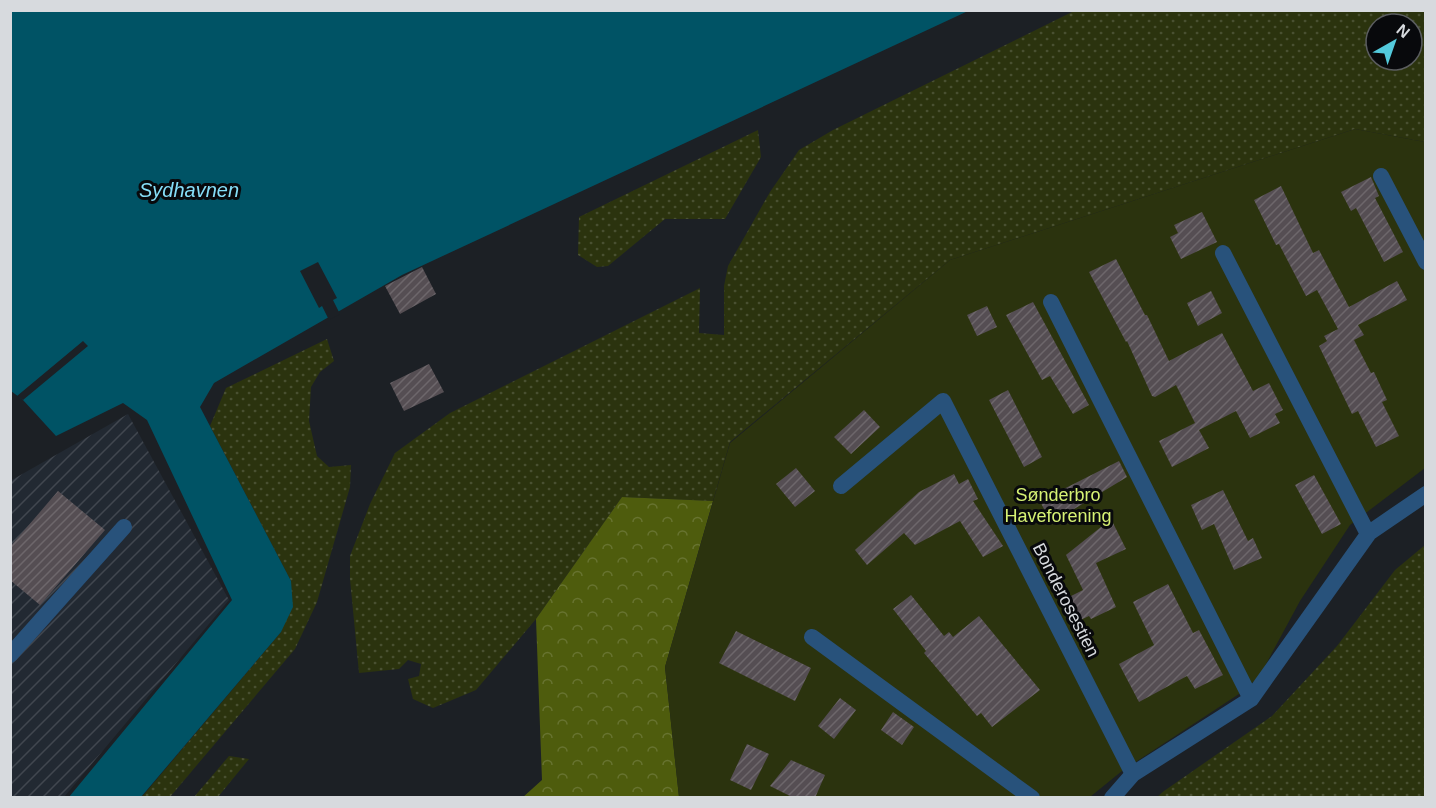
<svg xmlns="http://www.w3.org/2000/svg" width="1436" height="808" font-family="Helvetica,sans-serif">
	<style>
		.industrial { fill: url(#industrial-furrows) }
		.grass { fill: url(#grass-dots); fill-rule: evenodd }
		.forest { fill: url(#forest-crowns) }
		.garden { fill: #2b330e }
		.water { fill: #005365 }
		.pier { fill: #1c2025 }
		.building { fill: url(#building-hatch) }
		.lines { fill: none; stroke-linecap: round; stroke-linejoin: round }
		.lane { stroke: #28527b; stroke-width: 16 }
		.labels { text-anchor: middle; stroke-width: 6; stroke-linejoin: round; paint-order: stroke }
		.park-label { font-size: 18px; fill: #d6f174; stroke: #08090c }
		.street-label { font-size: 18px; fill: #d7dade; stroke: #08090c }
		.water-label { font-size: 20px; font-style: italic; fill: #86def8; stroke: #08090c }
	</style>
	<defs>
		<pattern id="industrial-furrows" width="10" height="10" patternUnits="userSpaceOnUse" patternTransform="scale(1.5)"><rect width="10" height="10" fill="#222932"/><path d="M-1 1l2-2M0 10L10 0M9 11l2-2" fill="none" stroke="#41474f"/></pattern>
		<pattern id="grass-dots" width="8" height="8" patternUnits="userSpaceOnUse" patternTransform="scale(1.5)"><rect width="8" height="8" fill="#2b330e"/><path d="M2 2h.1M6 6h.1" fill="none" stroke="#495031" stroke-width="1.8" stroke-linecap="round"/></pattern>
		<pattern id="forest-crowns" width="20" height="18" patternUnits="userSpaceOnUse" patternTransform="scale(1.5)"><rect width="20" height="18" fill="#4e5c0d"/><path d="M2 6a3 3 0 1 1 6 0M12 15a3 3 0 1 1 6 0" fill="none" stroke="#677330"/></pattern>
		<pattern id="building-hatch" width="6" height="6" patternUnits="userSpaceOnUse" patternTransform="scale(1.5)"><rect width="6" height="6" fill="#554e53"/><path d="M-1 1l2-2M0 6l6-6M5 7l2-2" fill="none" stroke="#6d676b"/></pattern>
	</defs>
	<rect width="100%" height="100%" fill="#1c2025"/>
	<path class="industrial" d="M128 414 229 600 64 797H11L10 481Z"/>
	<path class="grass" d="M1074 11H1425V142L1355 129 950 260 730 442 713 501 622 497 536 619 476 690 433 708 413 699 408 679 419 676 421 664 408 660 399 669 359 673 350 579V556L370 504 395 453 450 413 700 288 699 333 724 335V286L728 266 770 192 799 150 833 130ZM1376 24H1412V60H1376Z
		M758 130 761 157 725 219H665L608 266 597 267 578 255 579 217Z
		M327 339 334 361 320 372 311 387 309 421 317 456 329 467 351 465 350 487 317 602 295 649 170 797 141 798 281 632 291 581 210 426 226 388Z
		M1425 545V797H1157L1164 791 1272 716 1337 646 1395 570Z
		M229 756 249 759 218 797H194Z"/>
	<path class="forest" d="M622 497 713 501 665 667 679 797 522 798 542 780 536 619Z"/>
	<path class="garden" d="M1355 129 1425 142V468L1350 525 1300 601 1259 677 1239 694 1122 771 1090 797H679L665 667 730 443 950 260Z"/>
	<path class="water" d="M11 11H968L402 275 214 383 200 407 291 581 293 607 281 632 141 797H69L232 600 147 420 123 403 56 436 23 400 11 391Z"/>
	<path class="pier" d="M318 262 337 298 333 300 340 314 329 320 322 306 319 308 300 271Z
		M83 341 88 346 23 400 17 396Z"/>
	<path class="building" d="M1371 177 1379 196 1375 198 1403 252 1384 262 1356 208 1351 211 1341 192Z
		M1281 186 1313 253 1319 250 1349 307 1397 281 1407 300 1358 325 1364 335 1354 340 1371 373 1374 372 1387 400 1382 402 1399 436 1376 447 1358 411 1352 414 1319 346 1327 341 1324 336 1338 329 1317 290 1306 296 1279 244 1276 245 1254 200Z
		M1202 212 1217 242 1181 259 1170 237 1178 233 1174 225Z
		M1116 259 1145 315H1147L1169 361 1222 333 1253 391 1269 383 1283 410 1275 414 1280 423 1250 438 1236 411 1199 430 1209 448 1172 467 1159 441 1195 423 1176 385 1155 397 1152 396 1127 341 1126 342 1089 272Z
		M422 267 436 294 400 314 385 286Z
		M1211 291 1222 313 1198 326 1187 303Z
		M1033 302 1089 405 1073 414 1050 376 1042 380 1006 315Z
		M987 306 997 327 977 336 967 315Z
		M429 364 444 392 404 411 390 383Z
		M1008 390 1042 457 1024 467 989 400Z
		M864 410 880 427 851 454 834 437Z
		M1119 461 1127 477 1051 523 1040 501Z
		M796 468 815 491 795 507 776 484Z
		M954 474 959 484 968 479 978 499 973 501 1003 546 983 557 960 521 915 545 904 533 867 565 855 550 919 492Z
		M1314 475 1341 524 1322 534 1295 485Z
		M1223 490 1248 541 1253 538 1262 558 1234 570 1214 524 1202 530 1191 505Z
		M58 491 105 530 40 605 10 580V547Z
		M1111 519 1126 549 1096 563 1116 607 1091 619 1089 616 1074 623 1063 600 1083 590 1066 555Z
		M1168 584 1193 633 1199 630 1223 675 1195 689 1187 676 1139 702 1119 664 1154 645 1133 602Z
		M911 595 944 636 949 632 953 637 979 616 1040 690 992 727 981 713 977 716 924 653 926 651 893 609Z
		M736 631 811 668 795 701 719 663Z
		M840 698 856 710 834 739 818 726Z
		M893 712 914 727 902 745 881 730Z
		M747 744 769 754 751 790 730 780Z
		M791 760 825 775 815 798H794L770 786Z"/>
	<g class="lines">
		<path class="lane" d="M1381 176 1426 262
			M1223 253 1368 534
			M1051 302 1251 699
			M841 486 943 401 1133 774
			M812 637 1032 798
			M10 655 124 527
			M1112 798 1133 774 1251 699 1369 533 1426 494"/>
	</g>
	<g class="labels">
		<g class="park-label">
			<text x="1058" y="501">Sønderbro<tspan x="1058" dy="21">Haveforening</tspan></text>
		</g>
		<g class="street-label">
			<text transform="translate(1066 600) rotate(63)" y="6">Bonderosestien</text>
		</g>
		<g class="water-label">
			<text x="189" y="197">Sydhavnen</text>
		</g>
	</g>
	<rect width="1436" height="808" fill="none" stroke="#d7dade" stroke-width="24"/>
	<g transform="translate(1394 42) rotate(40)"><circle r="28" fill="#08090c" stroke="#5b5d60" stroke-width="1.5"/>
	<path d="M0-4.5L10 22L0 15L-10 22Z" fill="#53cadc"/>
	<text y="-9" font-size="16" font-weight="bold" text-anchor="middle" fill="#d7dade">N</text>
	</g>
</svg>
